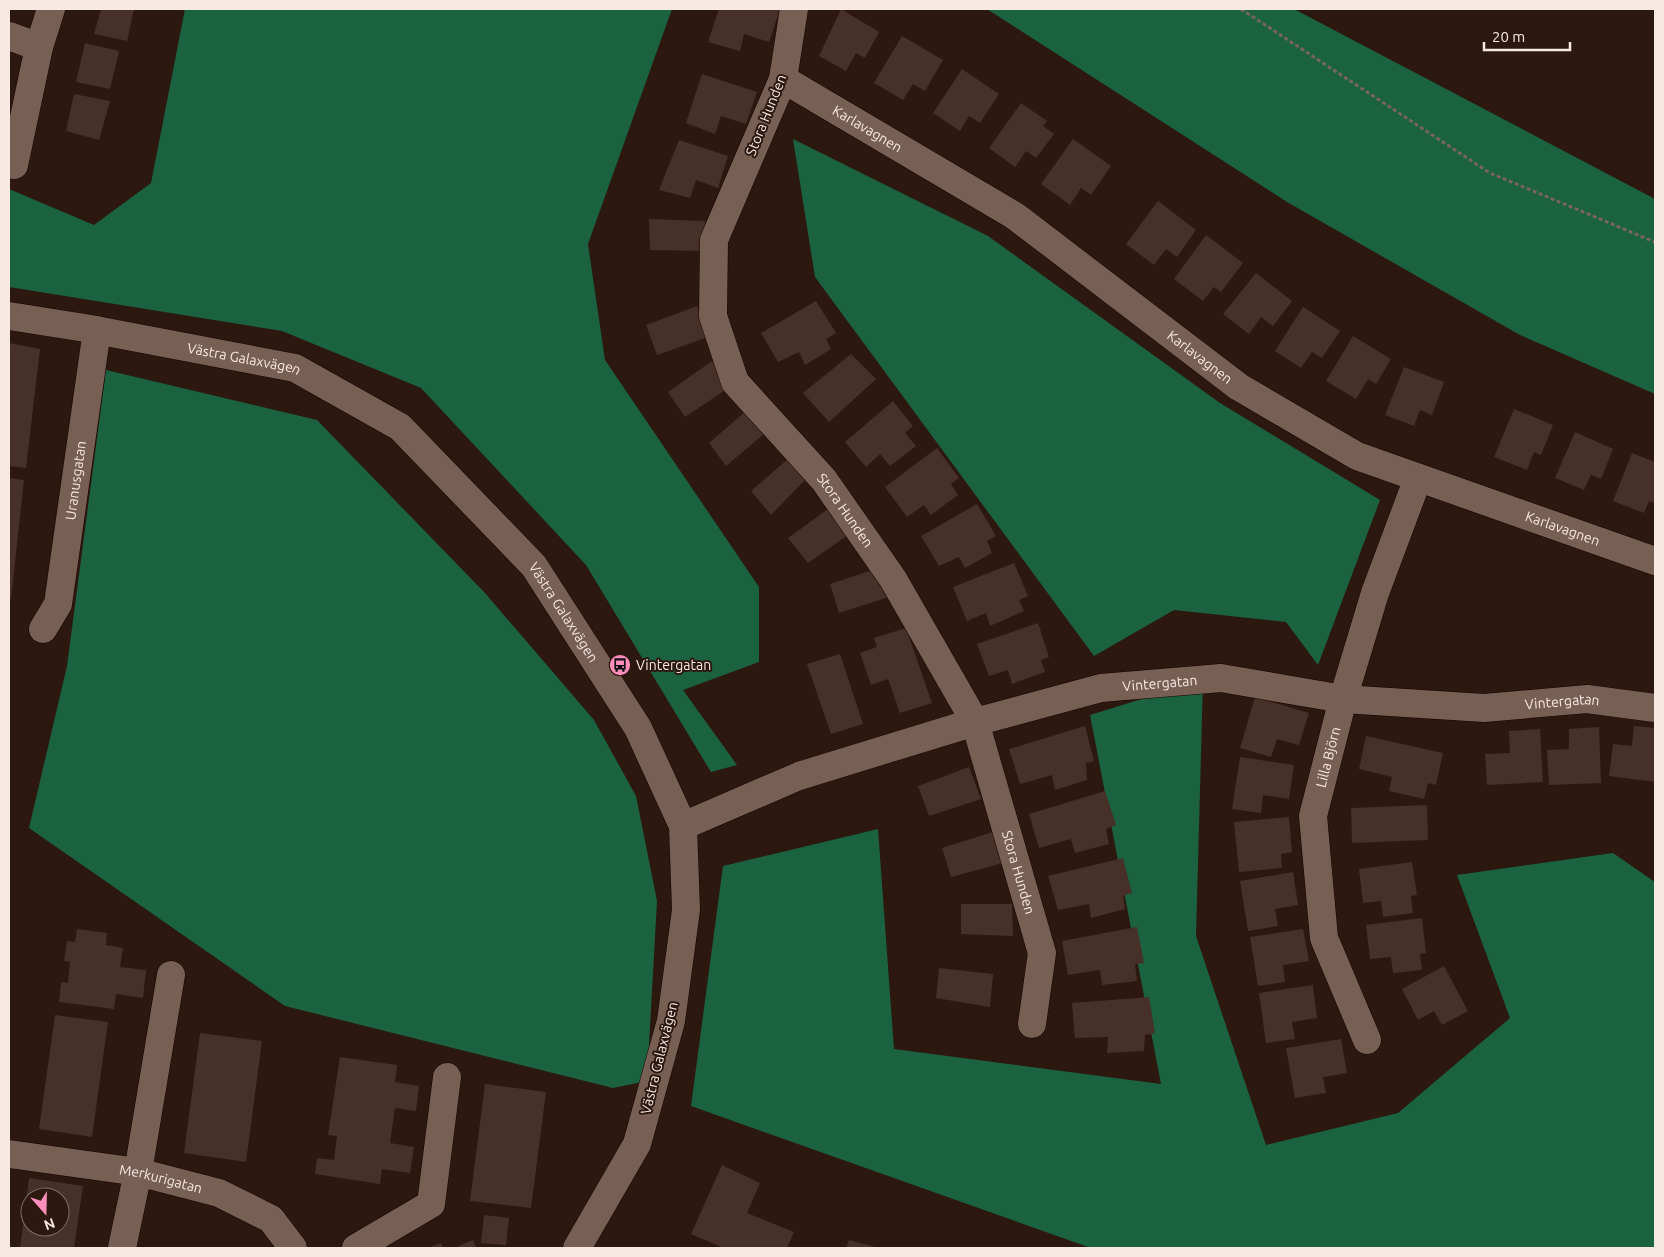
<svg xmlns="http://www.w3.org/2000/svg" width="1664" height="1257" font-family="Ubuntu,sans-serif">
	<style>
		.forest { fill: #1a6240 }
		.building { fill: #473027; fill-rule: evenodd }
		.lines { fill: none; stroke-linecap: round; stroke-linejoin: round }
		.minor-casing { stroke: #130300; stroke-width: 29 }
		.path { stroke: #78655d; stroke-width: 3; stroke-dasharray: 4 2.5; stroke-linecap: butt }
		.minor { stroke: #785f54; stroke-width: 28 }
		.labels { text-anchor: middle; stroke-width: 4; stroke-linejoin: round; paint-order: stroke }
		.street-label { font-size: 14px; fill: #f8e9e3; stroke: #2c180f }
		.poi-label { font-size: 14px; fill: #f8e9e3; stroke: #2c180f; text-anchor: start }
	</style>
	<rect width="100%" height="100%" fill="#2c180f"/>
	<path class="forest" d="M185 9H672L588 244 605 360 759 587V662L683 690 737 765 711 772 586 565 421 388 282 331 9 287V189L94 225 151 183Z
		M987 9H1294L1655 199V394L1520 335 1287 202Z
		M793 139 988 236 1220 403 1380 500 1318 665 1286 622 1174 610 1094 656 815 277Z
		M106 370 317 420 485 593 594 720 636 796 657 901 647 1081 613 1088 285 1006 29 828 67 666Z
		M1203 680 1196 936 1266 1145 1398 1113 1510 1018 1457 875 1613 853 1655 882V1248H1091L691 1106 723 866 878 829 894 1049 1161 1084 1090 715Z"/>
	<path class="building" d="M101 9H134L127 41 94 34Z
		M719 9H780L769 42 744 34 740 51 708 42Z
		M841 9 879 32 865 58 856 53 846 71 819 56Z
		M902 36 943 60 925 91 913 84 903 100 874 83Z
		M85 43 119 51 110 89 76 82Z
		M962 69 999 94 980 123 969 116 960 131 933 113Z
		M702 74 757 92 746 124 721 116 715 134 686 123Z
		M74 94 110 101 99 140 66 131Z
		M1021 103 1047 121 1043 126 1054 134 1036 158 1026 151 1015 167 989 148Z
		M1073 139 1111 166 1091 195 1081 188 1070 205 1041 184Z
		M679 140 728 156 718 188 696 180 690 198 659 190Z
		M1158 201 1196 230 1177 257 1166 249 1154 265 1126 244Z
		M649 219 705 221 704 251 650 250Z
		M1206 235 1243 263 1221 292 1214 287 1203 301 1174 279Z
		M1256 273 1292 301 1273 326 1261 317 1249 334 1223 314Z
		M816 301 836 333 826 339 831 349 805 365 799 352 778 362 761 333Z
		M697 306 708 337 657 355 646 325Z
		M1303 307 1340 331 1322 358 1312 352 1301 368 1275 351Z
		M1353 336 1391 359 1376 384 1368 379 1356 399 1326 381Z
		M9 343 40 349 26 468 9 466Z
		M851 354 876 379 829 422 803 393Z
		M712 361 730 387 685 417 668 392Z
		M1404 367 1444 382 1432 415 1420 410 1414 426 1385 415Z
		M893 401 913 426 905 433 916 446 890 466 880 454 866 467 845 442Z
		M1514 409 1553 425 1541 455 1534 452 1527 470 1494 457Z
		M746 411 764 434 726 466 709 443Z
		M1575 432 1613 449 1601 479 1591 475 1584 490 1555 478Z
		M937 448 959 478 951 484 958 495 931 515 924 505 907 517 885 487Z
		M1632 453 1655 462V503L1649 501 1644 513 1613 501Z
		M789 458 806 479 771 515 751 491Z
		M9 478 24 480 11 599 9 598Z
		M977 504 996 536 987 541 992 553 965 568 959 557 939 566 921 536Z
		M828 509 848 535 808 563 788 538Z
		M1014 563 1028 596 1019 600 1024 611 990 626 986 613 967 621 953 587Z
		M879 568 889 597 839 613 830 584Z
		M1038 623 1049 657 1041 660 1045 672 1012 684 1008 670 989 676 977 644Z
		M906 628 932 703 900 713 888 679 871 685 860 653 877 647 874 638Z
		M840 654 863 724 831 734 807 664Z
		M1255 697 1309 713 1299 745 1277 739 1271 757 1240 748Z
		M1085 726 1094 761 1086 763 1087 780 1055 790 1052 775 1020 784 1009 749Z
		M1634 726 1655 728V782L1609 776 1613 744 1632 746Z
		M1599 727 1601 783 1549 785 1547 750 1569 749V729Z
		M1540 729 1543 782 1487 785 1485 754 1510 753 1509 731Z
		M1366 736 1443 753 1436 785 1428 783 1424 799 1389 791 1392 777 1359 769Z
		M1240 757 1294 765 1289 799 1263 795 1261 813 1232 809Z
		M969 767 981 799 929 816 918 786Z
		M1105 791 1116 825 1106 829 1109 844 1075 853 1071 839 1039 848 1029 814Z
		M1427 805 1428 840 1352 843 1351 808Z
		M1289 817 1292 852 1281 854 1282 868 1239 872 1234 822Z
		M993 832 1003 863 951 877 942 848Z
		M1123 858 1132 893 1123 896 1125 909 1091 918 1089 904 1058 910 1048 876Z
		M1412 862 1417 895 1411 896 1413 913 1383 917 1381 901 1363 903 1359 869Z
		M1293 872 1298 905 1275 909 1278 926 1248 931 1240 881Z
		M961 904H1012L1013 936 961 934Z
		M1422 918 1426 953 1420 954 1422 970 1393 973 1391 957 1370 959 1366 925Z
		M1137 927 1144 963 1135 964 1137 981 1102 985 1100 970 1068 975 1062 941Z
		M77 929 107 933 106 945 123 948 120 967 146 970 143 998 116 994 114 1009 59 1002 61 982 68 983 70 962 64 961 67 941 75 942Z
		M1303 929 1309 961 1283 965 1285 982 1258 986 1250 937Z
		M1444 966 1468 1011 1442 1025 1434 1011 1418 1020 1402 989Z
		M939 968 993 974 990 1007 936 998Z
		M1313 985 1317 1018 1292 1022 1295 1039 1266 1043 1259 993Z
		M1149 997 1155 1033 1145 1035 1144 1051 1107 1053 1108 1037 1075 1038 1072 1003Z
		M55 1015 108 1022 92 1137 39 1129Z
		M200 1033 262 1041 246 1162 184 1153Z
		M1341 1039 1347 1073 1323 1077 1326 1093 1295 1098 1286 1048Z
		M340 1057 397 1065 395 1082 419 1086 416 1111 395 1108 390 1143 414 1147 410 1173 382 1169 380 1184 315 1174 317 1158 334 1160 337 1136 328 1135Z
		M485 1084 546 1092 531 1208 470 1201Z
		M722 1165 760 1183 747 1213 794 1232 787 1248H724L691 1234Z
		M29 1178 83 1186 74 1248H20ZM30 1197H60V1227H30Z
		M484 1215 509 1218 506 1245 481 1243Z
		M473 1240 476 1248H454Z
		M849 1240 879 1248H846Z
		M441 1243 443 1248H428Z"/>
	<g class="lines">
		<g class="minor-casing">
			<g id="minor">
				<path id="s1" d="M794 9 783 79 714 240 713 316 735 382 824 480 893 579 975 722 1042 953 1032 1024"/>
				<path d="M9 36 39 47"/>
				<path id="s2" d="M783 79 1015 216 1239 387 1357 456 1655 561"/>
				<path d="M14 165 39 47 51 9"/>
				<path id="s3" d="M9 316 85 328 295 368 400 427 534 566 638 728 683 826 686 910 671 1021 637 1144 577 1248"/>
				<path id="s4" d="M43 629 58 604 97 330"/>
				<path id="s5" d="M683 826 799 776 975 722 1101 688 1221 678 1343 699 1484 708 1587 699 1655 708"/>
				<path id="s6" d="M1367 1040 1324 938 1313 816 1343 699 1375 593 1418 478"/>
				<path id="s7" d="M9 1154 138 1172 219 1193 271 1219 293 1248"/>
				<path d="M122 1248 138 1172 171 975"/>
				<path d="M356 1248 431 1204 447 1077"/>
			</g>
		</g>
		<path class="path" d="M1241 9 1490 173 1655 242"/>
		<use href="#minor" class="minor"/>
	</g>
	<defs>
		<g id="bus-disc" transform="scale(1.125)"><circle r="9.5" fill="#fe8ebc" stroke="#2c180f"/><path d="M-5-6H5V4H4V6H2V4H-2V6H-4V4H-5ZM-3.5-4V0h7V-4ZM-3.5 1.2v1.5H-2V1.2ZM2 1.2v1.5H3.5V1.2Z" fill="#111"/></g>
	</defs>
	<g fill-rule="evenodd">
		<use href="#bus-disc" x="620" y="665"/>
	</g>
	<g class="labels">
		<g class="street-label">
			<text transform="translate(766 115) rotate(-68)" y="5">Stora Hunden</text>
			<text dy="5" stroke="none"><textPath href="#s2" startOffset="98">Karlavagnen</textPath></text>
			<text dy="5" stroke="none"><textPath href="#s2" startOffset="502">Karlavagnen</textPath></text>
			<text dy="5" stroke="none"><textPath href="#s3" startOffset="239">Västra Galaxvägen</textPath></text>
			<text dy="5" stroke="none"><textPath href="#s4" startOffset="154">Uranusgatan</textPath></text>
			<text dy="5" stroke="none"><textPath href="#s1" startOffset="561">Stora Hunden</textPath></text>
			<text dy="5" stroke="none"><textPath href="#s2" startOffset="906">Karlavagnen</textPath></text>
			<text dy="5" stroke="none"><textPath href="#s3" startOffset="659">Västra Galaxvägen</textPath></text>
			<text dy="5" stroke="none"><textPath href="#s5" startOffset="500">Vintergatan</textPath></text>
			<text dy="5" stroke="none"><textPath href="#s5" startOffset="905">Vintergatan</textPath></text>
			<text dy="5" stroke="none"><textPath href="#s6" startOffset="294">Lilla Björn</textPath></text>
			<text dy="5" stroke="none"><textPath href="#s1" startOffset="966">Stora Hunden</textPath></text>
			<text transform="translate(659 1058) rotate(-76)" y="5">Västra Galaxvägen</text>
			<text dy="5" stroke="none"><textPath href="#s7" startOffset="154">Merkurigatan</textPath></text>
		</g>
		<g class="poi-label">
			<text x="636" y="670">Vintergatan</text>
		</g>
	</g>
	<rect width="1664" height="1257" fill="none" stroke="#f8e9e3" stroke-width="20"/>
	<g transform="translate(45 1212) rotate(160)"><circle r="24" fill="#2c180f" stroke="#7e6c64"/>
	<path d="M0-4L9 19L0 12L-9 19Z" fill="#fe8ebc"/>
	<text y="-8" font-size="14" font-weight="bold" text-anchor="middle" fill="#f8e9e3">N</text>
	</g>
	<path d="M1484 42v8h86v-8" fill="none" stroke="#f8e9e3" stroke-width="2.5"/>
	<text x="1492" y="42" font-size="15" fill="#f8e9e3" stroke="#2c180f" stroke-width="4" paint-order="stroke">20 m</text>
</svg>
